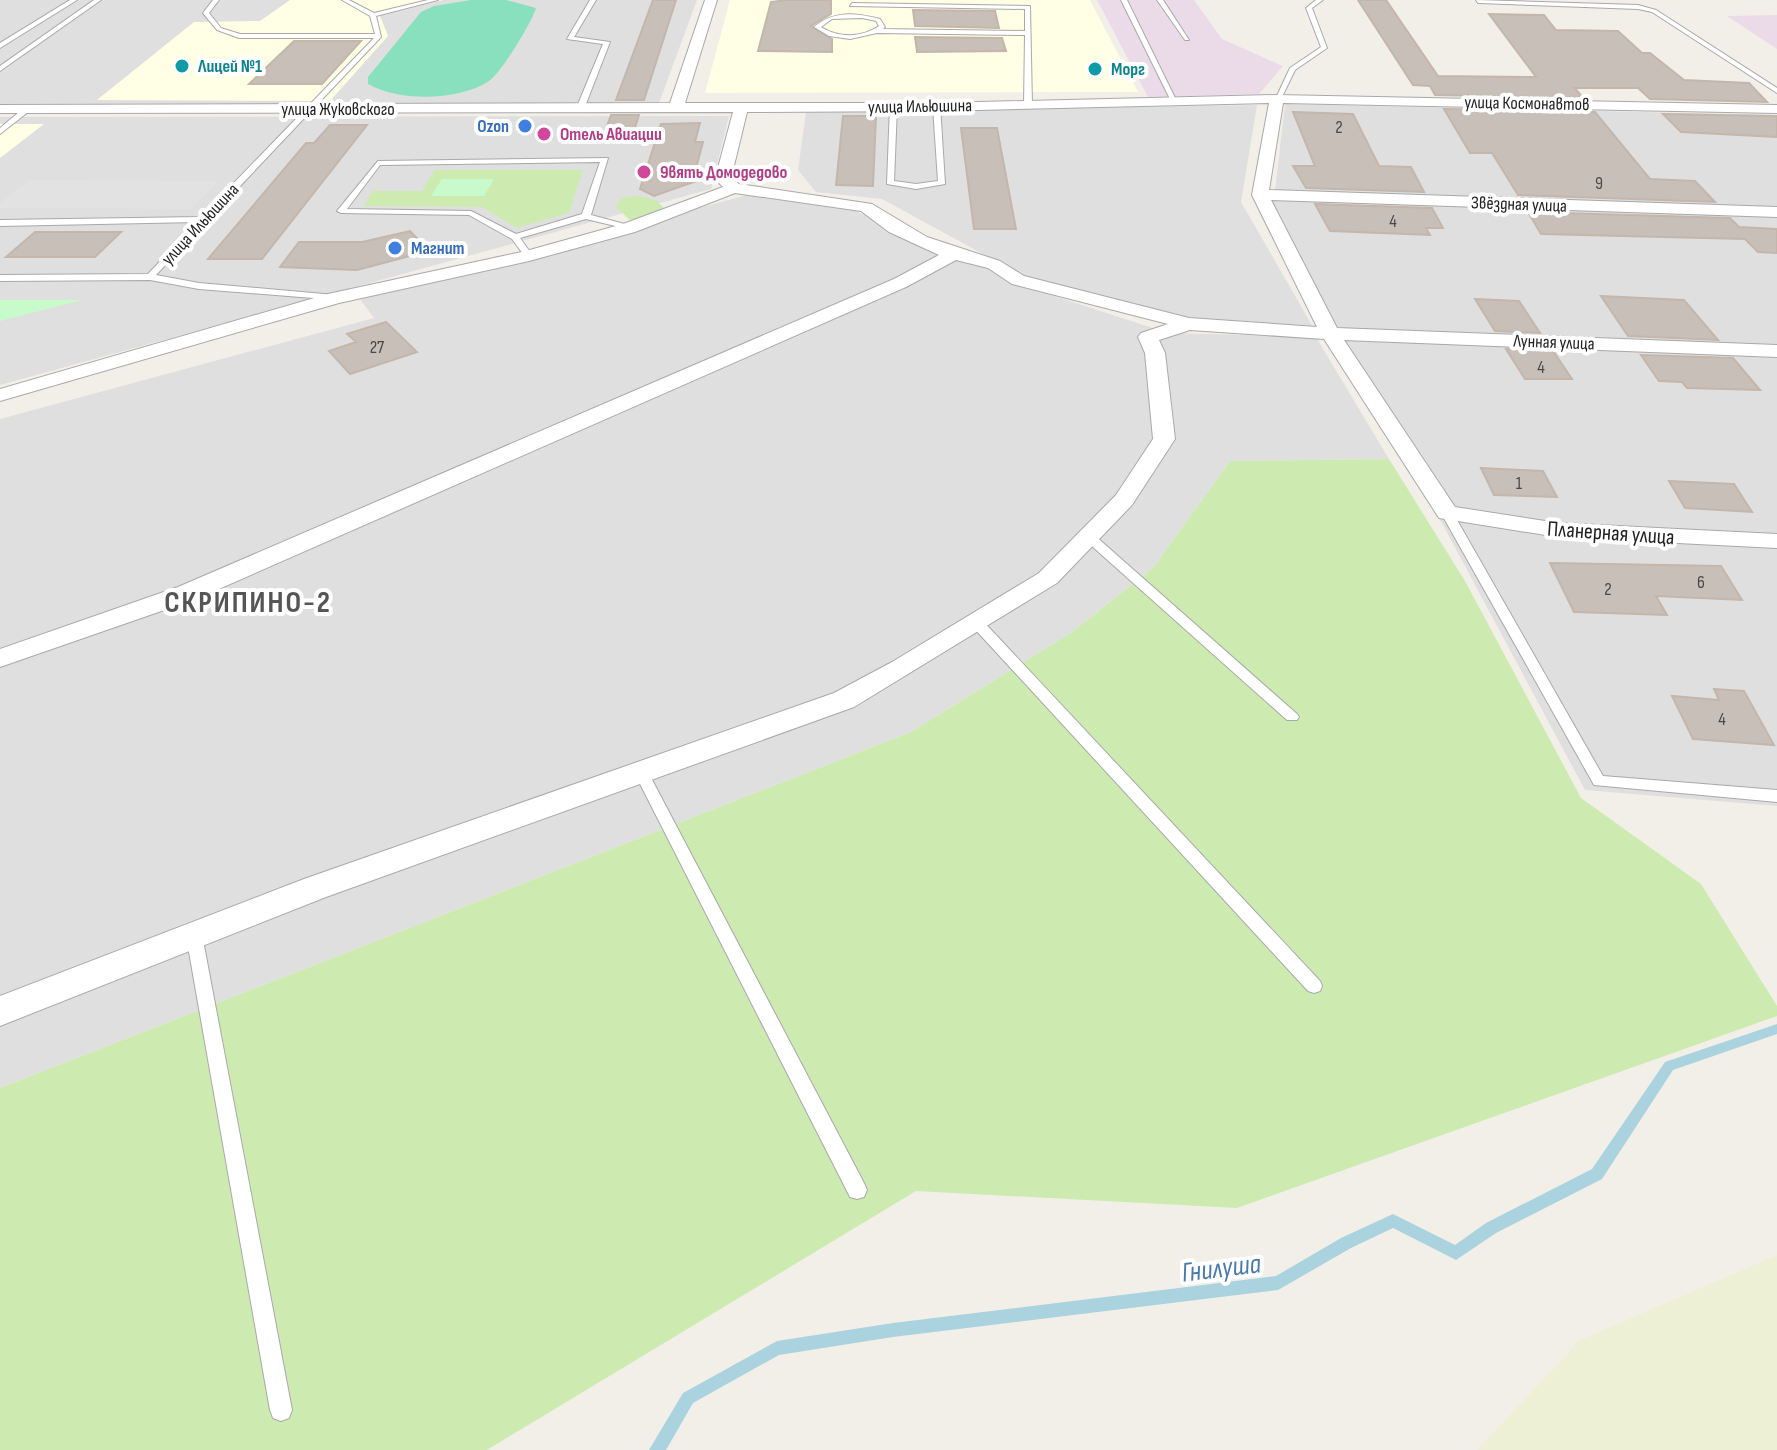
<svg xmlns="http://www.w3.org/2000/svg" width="1777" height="1450" font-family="'Sofia Sans Condensed',sans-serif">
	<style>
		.residential { fill: #e0dfdf }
		.industrial { fill: #ebdbe8 }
		.education { fill: #ffffe5 }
		.farmland { fill: #eef0d5 }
		.grass { fill: #cdebb0 }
		.park { fill: #c8facc }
		.pitch { fill: #88e0be }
		.parking { fill: #e2e2e2 }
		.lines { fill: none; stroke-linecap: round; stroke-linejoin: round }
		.stream { fill: #aad3df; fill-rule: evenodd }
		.building { fill: #c7bfb8; stroke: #c4b6ab; stroke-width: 2 }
		.lane-casing { stroke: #a9a9a9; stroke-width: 2 }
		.street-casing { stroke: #a9a9a9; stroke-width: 2 }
		.lane { fill: #fff; fill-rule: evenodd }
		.street { fill: #fff; fill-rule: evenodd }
		.culture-dot { fill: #0f9aa8; stroke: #fff; stroke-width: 3 }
		.shop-dot { fill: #3f7fe0; stroke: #fff; stroke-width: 3 }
		.hotel-dot { fill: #d1479c; stroke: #fff; stroke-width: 3 }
		.labels { text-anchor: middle; stroke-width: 8; stroke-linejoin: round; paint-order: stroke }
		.far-culture-label { font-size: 18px; font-weight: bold; fill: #0d838f; stroke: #fff; text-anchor: start }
		.far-street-label { font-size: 18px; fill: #222; stroke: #fff }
		.far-shop-label { font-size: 18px; font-weight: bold; fill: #366cbe; stroke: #fff; text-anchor: end }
		.number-label { font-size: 18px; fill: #4b4948 }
		.far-hotel-label { font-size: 18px; font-weight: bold; fill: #b23c85; stroke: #fff; text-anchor: start }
		.street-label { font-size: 22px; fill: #222; stroke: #fff }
		.near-water-label { font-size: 28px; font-style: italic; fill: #4a7aab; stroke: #fff }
		.district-label { font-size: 30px; font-weight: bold; letter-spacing: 2px; fill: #555; stroke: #fff }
	</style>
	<rect width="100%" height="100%" fill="#f2efe9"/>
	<path class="residential" d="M0 0H697L659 103 0 104Z
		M1285 104 1777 115V806L1585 790 1273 208Z
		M1257 105 1241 202 1313 327 1230 325 1175 316 1027 278 882 199 816 192 798 170 806 112Z
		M729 116 711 189 0 385V117Z
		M747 195 855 211 986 265 1011 282 1168 333 1316 337 1389 459 1230 461 1153 568 1072 632 911 732 0 1088V419L374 318 360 299Z"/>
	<path class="industrial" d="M1097 0H1194L1222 39 1283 66 1259 94 1148 97Z
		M1777 15V49L1727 16Z"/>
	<path class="education" d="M290 0H443L380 16 388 36 330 101 97 100 194 22 260 21Z
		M730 0H1090L1138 92 705 93Z
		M0 124H44L0 158Z"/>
	<path class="farmland" d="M1777 1255V1450H1477L1580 1340Z"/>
	<path class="grass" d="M434 170H583L569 213 516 228 482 207 364 206 372 191H422Z
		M638 196 656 200 666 210 641 220 631 221 616 207 622 197Z
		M1389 459 1465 581 1581 798 1701 884 1777 1006V1016L1237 1208 916 1191 487 1450H0V1088L911 732 1072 632 1153 568 1230 461Z"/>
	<path class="park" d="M442 179H494L484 196H431Z
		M0 300H83L0 321Z"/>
	<path class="pitch" d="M471 0H506L536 8C532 22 501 73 489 81 459 101 399 102 368 84V77L421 12 434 6Z"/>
	<path class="parking" d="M29 180 219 181 192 209 0 208V203Z"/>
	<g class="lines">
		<path class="stream" d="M1777 1024V1034L1673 1070 1602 1179 1496 1233 1456 1260 1393 1228 1351 1248 1278 1290 893 1337 779 1355 693 1403 666 1450H649L683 1393 777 1341 893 1323 1276 1276 1341 1238 1393 1214 1455 1245 1486 1223 1592 1169 1665 1062Z"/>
	</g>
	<path class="building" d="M653 0H676L644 100H616Z
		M787 0H831V14L811 26 832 39V52L758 51 771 2Z
		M1358 0H1386L1438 76 1536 77 1489 14 1544 15 1556 30 1618 31 1642 53H1650L1684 80 1749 83 1767 102 1650 99 1638 88H1575L1583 98 1435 95 1430 86 1413 85Z
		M913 10 995 11 999 28 915 26Z
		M915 37 1002 38 1006 51 917 52Z
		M294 41H361L322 84H249Z
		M1444 109 1595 112 1650 179 1695 181 1715 202 1518 195 1492 153H1470Z
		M1293 112 1353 114 1379 166 1411 167 1424 192 1306 188 1293 166H1315Z
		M1663 114 1777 116V137L1681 132Z
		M611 115H639L631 140H602Z
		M843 116H876L873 186 836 185Z
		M700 123 695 142H703L695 172 708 177 654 196 640 189 661 124Z
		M330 125H367L262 259H208L306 143H314Z
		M961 128H997L1016 229H974Z
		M1315 204 1432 208 1443 228H1426L1430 235 1330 231Z
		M1528 212 1730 218 1739 227 1777 229V253L1758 252 1745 239 1541 234Z
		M410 231 429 251 357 270 280 267 299 242H362Z
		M35 232H121L95 257H6Z
		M1601 296 1684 300 1718 340 1628 336Z
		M1475 299 1519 301 1540 333 1495 331Z
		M386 322 417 352 350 374 329 351 356 342 347 334Z
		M1506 349 1553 351 1572 379H1525Z
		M1641 355 1733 358 1760 390 1687 388 1682 382 1659 381Z
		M1481 468 1543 471 1557 497 1494 495Z
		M1669 481 1734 484 1752 512 1685 508Z
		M1550 563 1721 566 1742 600 1656 596 1667 615 1574 612Z
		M1714 689 1744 691 1774 745 1693 739 1672 696 1719 700Z"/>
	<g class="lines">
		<g class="lane-casing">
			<path id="lane" d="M70 0H77L0 48V43Z
				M94 0H101L0 71V66Z
				M213 0H219L209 13 221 28 240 34H375L370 16 342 0H349L374 13 428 0H438L376 16 381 37 156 275 199 283 335 295 338 296V300L199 289 150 280 0 281V275L148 274 197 222 0 226V220L201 217 374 38H239L217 30 203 13Z
				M590 0H596L574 37 610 42 584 109 580 111 576 109 603 44 567 39Z
				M1121 0H1127L1177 102 1171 101Z
				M1157 0H1163L1189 40H1185Z
				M1316 0H1323L1312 8 1327 48 1295 70 1281 99 1275 100 1290 68 1321 47 1306 8Z
				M1476 0 1638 5 1656 10 1777 88V93L1652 12 1638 9 1478 3Z
				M852 3 1030 6 1032 105 1028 107 1024 105 1025 35 877 33 850 39 829 36 814 27C834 10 856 13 880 19L885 27 883 29 1025 31V9L850 6ZM862 18 876 21 879 26C861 38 839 38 821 27L832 19Z
				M890 105 897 107 894 181 916 184 938 181 933 107 940 105 945 184 916 189 887 184Z
				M25 107 32 109 0 134V128Z
				M608 158 591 215 632 226V230L586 219 520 238 533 256 529 259 526 258 512 239 469 215 341 213 337 211 378 161ZM600 162 582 214 516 234 471 211 347 209 380 165Z
				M1447 510 1453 513 1603 776 1777 790V802L1594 785 1441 513Z
				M1089 533 1093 534 1297 714 1299 717 1297 720H1287L1085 540V534Z
				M976 618 981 619 1320 981 1322 986 1320 991 1314 993 1308 991 971 625 970 622 971 619Z
				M642 769 647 770 649 774 864 1183 867 1190 864 1197 857 1199 850 1197 635 774 637 770Z
				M194 928 200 930 202 935 292 1410 289 1418 281 1421 273 1418 270 1410 186 935 188 930Z"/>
		</g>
		<g class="street-casing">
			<path id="street" d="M705 0H717L685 103H937L1277 95 1777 105V113L1283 103 1269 190 1777 207V217L1271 200 1337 328 1777 345V357L1344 340 1455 507 1558 523 1777 534V548L1558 537 1439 518 1324 339 1190 330 1159 340 1165 353 1175 439 1132 505 1057 583 854 707 326 897 0 1026V996L304 879 834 693 892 662 1039 573 1116 495 1153 439 1145 353 1138 337 1141 333 1168 324 1012 284 988 268 956 260 906 287 196 599 0 667V649L178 587 894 279 939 255 889 232 861 211 735 193 635 232 529 261 339 303 0 401V389L328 294 526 251 623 224 723 187 715 179 733 112 0 113V105L670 103ZM1269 103 1252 195 1317 327 1189 318 1024 276 1000 261 927 237 872 204 739 184 731 178 747 112 937 111Z"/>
		</g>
		<use href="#lane" class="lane"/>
		<use href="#street" class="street"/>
	</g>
	<g class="culture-dot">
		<circle cx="182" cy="66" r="8"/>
		<circle cx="1095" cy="69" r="8"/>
	</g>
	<g class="shop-dot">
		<circle cx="525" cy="126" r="8"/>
		<circle cx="395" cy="248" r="8"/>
	</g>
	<g class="hotel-dot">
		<circle cx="544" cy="134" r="8"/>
		<circle cx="644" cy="172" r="8"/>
	</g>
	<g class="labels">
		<g class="far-culture-label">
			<text x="198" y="72">Лицей №1</text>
			<text x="1111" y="75">Морг</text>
		</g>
		<g class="far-street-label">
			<text transform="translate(1527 103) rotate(1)" y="6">улица Космонавтов</text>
			<text transform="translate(920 106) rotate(-1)" y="6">улица Ильюшина</text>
			<text x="338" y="115">улица Жуковского</text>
			<text transform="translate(1519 204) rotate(2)" y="6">Звёздная улица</text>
			<text transform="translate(200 224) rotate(-47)" y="6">улица Ильюшина</text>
			<text transform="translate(1554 342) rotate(2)" y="6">Лунная улица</text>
		</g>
		<g class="far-shop-label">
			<text x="509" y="132">Ozon</text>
			<text x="411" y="254" text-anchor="start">Магнит</text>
		</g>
		<g class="number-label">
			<text x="1339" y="133">2</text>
			<text x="1599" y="189">9</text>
			<text x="1393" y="227">4</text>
			<text x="377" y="353">27</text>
			<text x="1541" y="373">4</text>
			<text x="1519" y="489">1</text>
			<text x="1701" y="588">6</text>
			<text x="1608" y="595">2</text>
			<text x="1722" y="725">4</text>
		</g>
		<g class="far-hotel-label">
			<text x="560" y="140">Отель Авиации</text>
			<text x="660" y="178">9вять Домодедово</text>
		</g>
		<g class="street-label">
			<text transform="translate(1611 532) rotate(4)" y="8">Планерная улица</text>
		</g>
		<g class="near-water-label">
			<text transform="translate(1221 1267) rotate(-7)" y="10">Гнилуша</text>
		</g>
		<g class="district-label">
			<text x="248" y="612">СКРИПИНО-2</text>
		</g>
	</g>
</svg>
